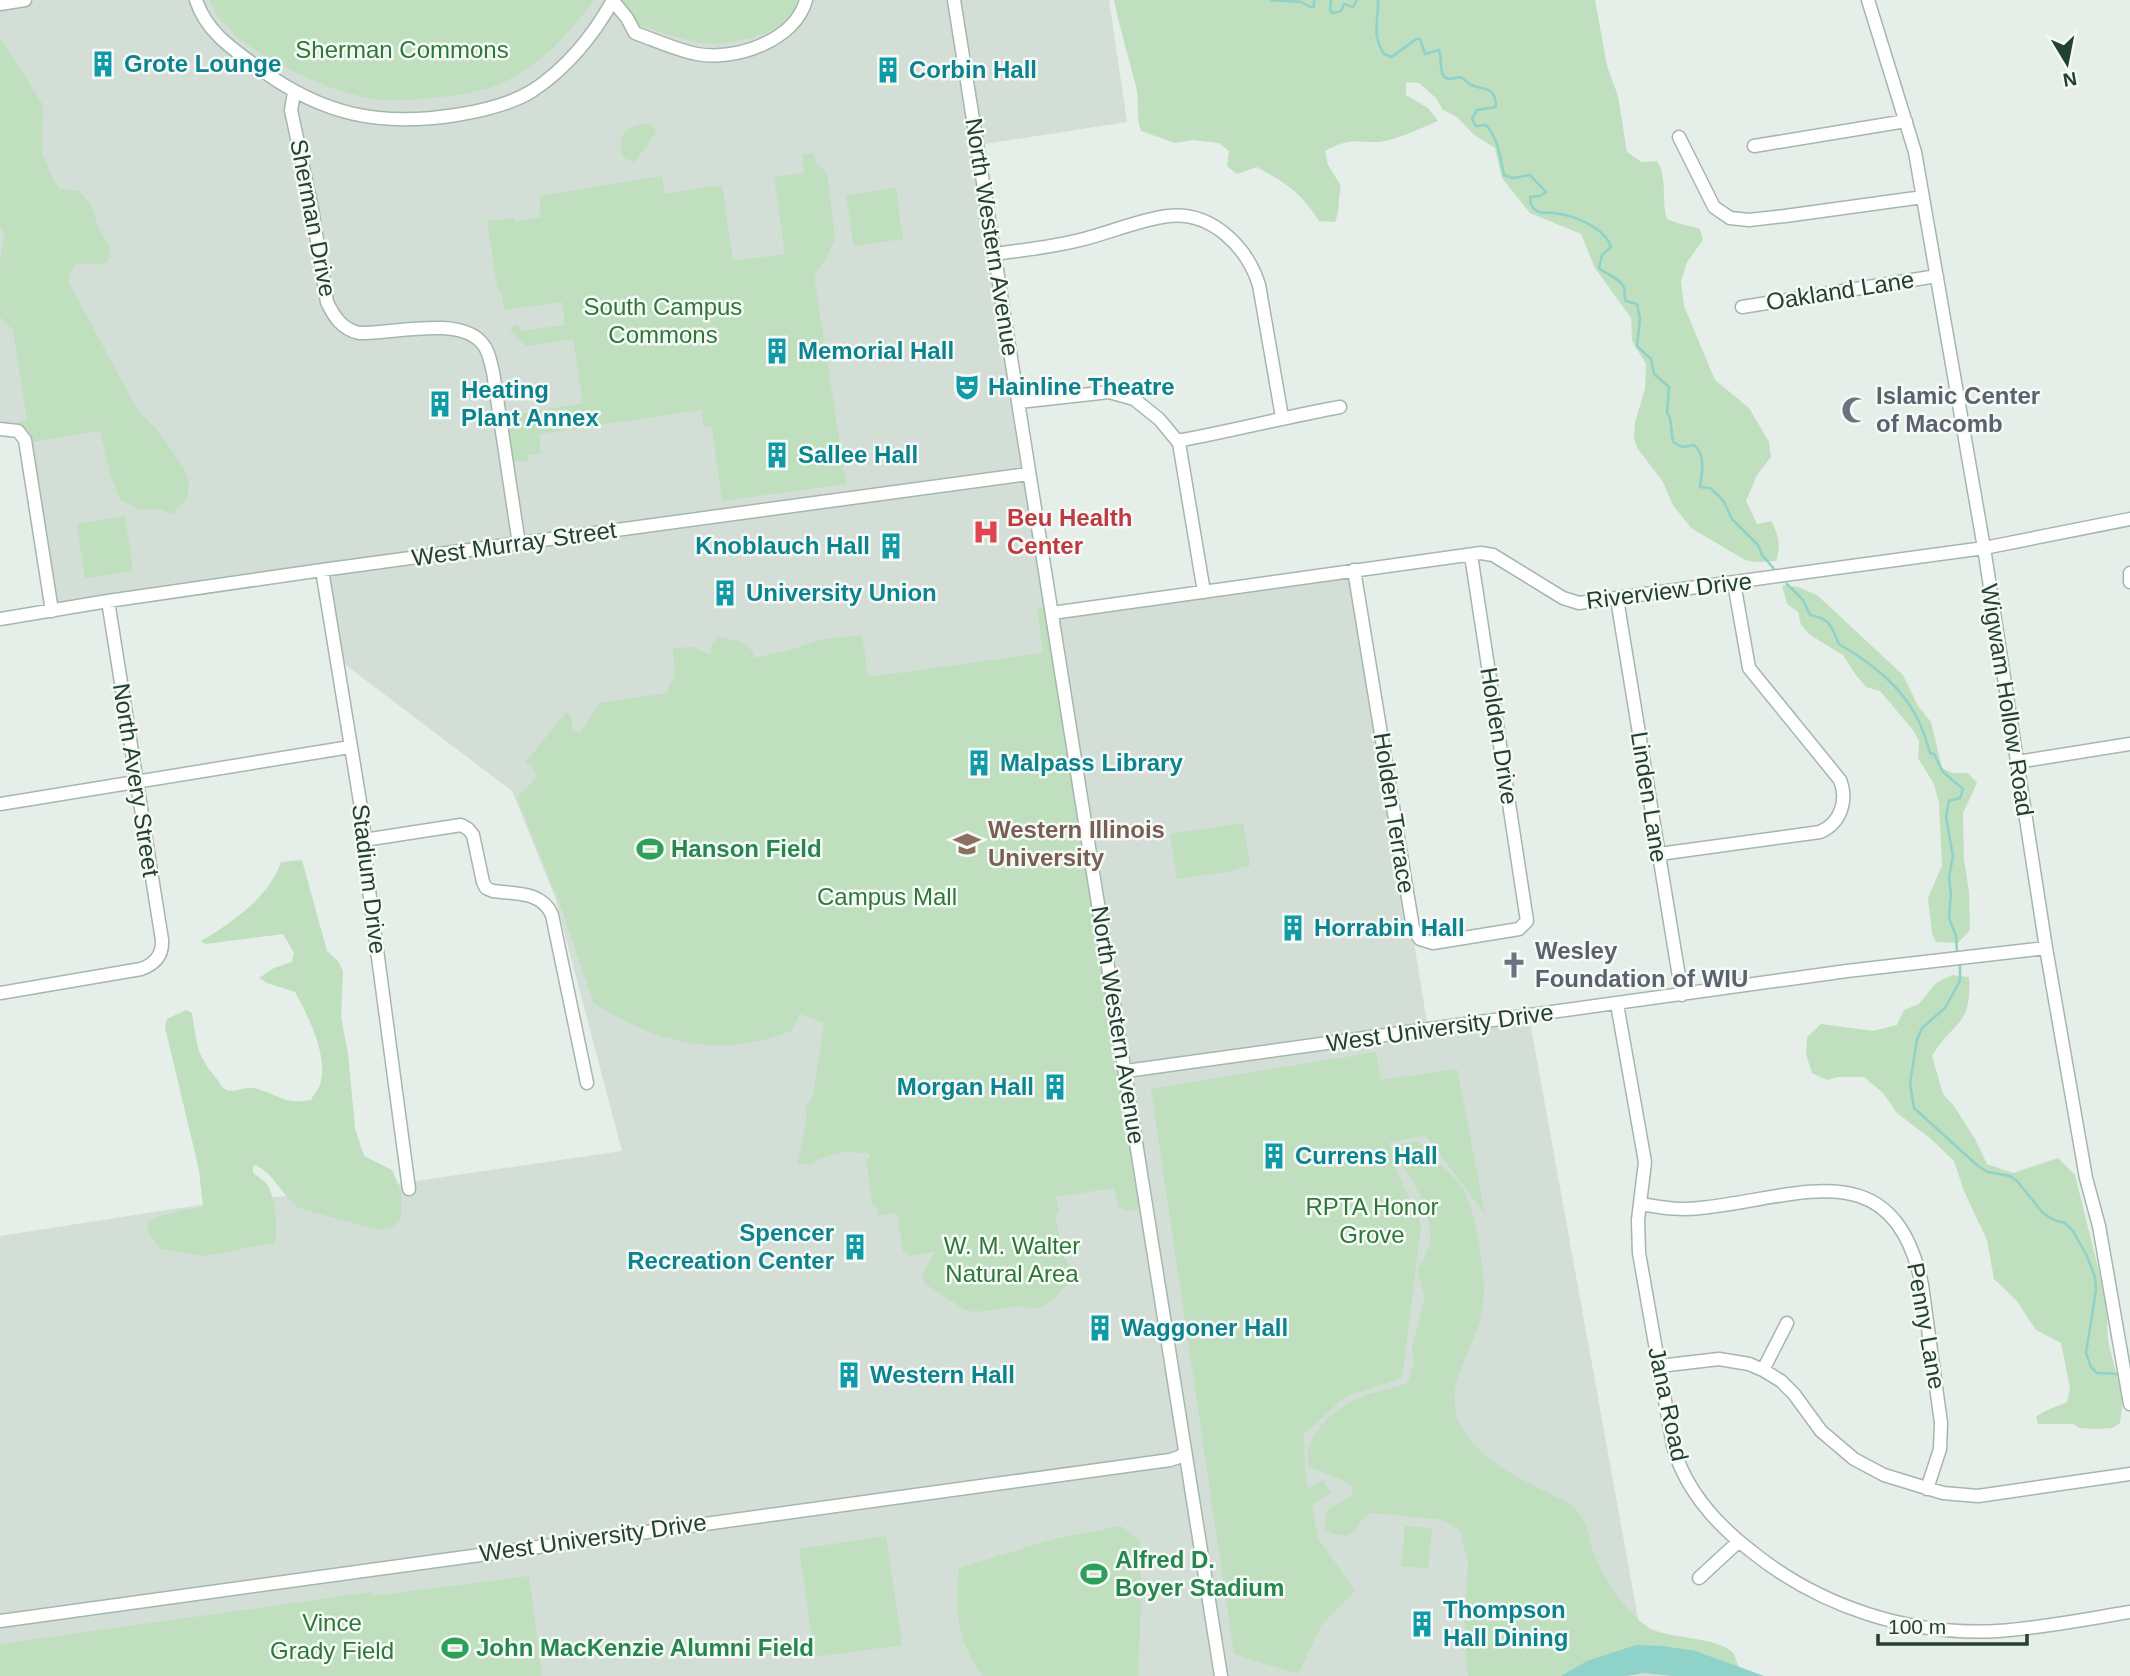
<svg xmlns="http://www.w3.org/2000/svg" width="2130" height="1676" font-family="Arial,sans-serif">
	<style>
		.built { fill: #d3ded6 }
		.green { fill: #bfdfbf }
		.water { fill: #8ed2c9 }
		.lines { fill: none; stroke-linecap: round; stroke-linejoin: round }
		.stream { stroke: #8ed2c9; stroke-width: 2.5 }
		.minor-casing { stroke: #a7b6ad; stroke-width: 15 }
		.minor { stroke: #fff; stroke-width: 12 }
		.labels { text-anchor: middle; stroke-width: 5; stroke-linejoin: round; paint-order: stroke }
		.park-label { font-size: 24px; fill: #2e7736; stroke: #f6faf7 }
		.culture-label { font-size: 24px; font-weight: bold; fill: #0d838f; stroke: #f6faf7; text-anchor: start }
		.street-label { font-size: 24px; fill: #244031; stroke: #f6faf7 }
		.worship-label { font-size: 24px; font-weight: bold; fill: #5b616d; stroke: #f6faf7; text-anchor: start }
		.health-label { font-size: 24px; font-weight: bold; fill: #be3a42; stroke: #f6faf7; text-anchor: start }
		.education-label { font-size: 24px; font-weight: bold; fill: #785e54; stroke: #f6faf7; text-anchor: start }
		.leisure-label { font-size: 24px; font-weight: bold; fill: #27864d; stroke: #f6faf7; text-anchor: start }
	</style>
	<rect width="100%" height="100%" fill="#e5eee8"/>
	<path class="built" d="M25 0H1109L1127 122 978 145 1051 612 1354 570 1428 1029 1529 1016 1646 1663 1680 1676H0V1236L199 1205 382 1186 622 1151 555 897 512 791 335 657 322 570 52 611 25 440 0 429V4Z"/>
	<path class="green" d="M210 0H594C567 37 538 68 495 86 469 96 400 103 373 99 327 91 224 48 210 0Z
		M622 0H797C795 34 728 47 700 43 679 39 658 31 637 24Z
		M1114 0H1595L1607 66 1618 96 1627 152 1642 162 1657 161C1668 178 1661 200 1667 219 1677 224 1688 225 1700 229L1703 240 1687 262 1681 281 1684 306 1715 380 1749 408 1769 442 1771 457 1757 475 1746 501 1757 524 1771 521C1779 535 1781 546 1776 561L1756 562 1745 560 1691 528 1673 505 1663 482 1638 449 1634 439 1635 422 1645 389 1646 364 1632 341 1631 318 1595 268 1581 234 1530 213 1502 178 1495 148 1473 134 1457 117 1443 110 1436 98 1419 83 1406 82V95L1428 108 1438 121C1420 128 1398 140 1379 142 1353 143 1352 137 1325 151L1328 165 1341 186C1338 198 1340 211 1335 222L1319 221C1300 191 1287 184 1257 167L1237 174 1227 166 1229 151 1219 143 1192 140 1175 143 1141 131C1135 116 1140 102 1136 87 1129 58 1120 30 1114 0Z
		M0 37 43 105 42 153 52 177 60 189 78 191 90 203 100 231 111 251 108 262 95 265 91 263 75 265 69 275V283L138 411 157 430 184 468 189 482 187 496 185 502 172 514 155 508 141 510 120 500 111 476 100 431 26 443 18 431 17 423 27 420 14 337 12 329 0 317V259L5 237 0 227Z
		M649 124 656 130 648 145 634 162 624 158C614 136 628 123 649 124Z
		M813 153 816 164 827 173 835 239 826 258 814 275 846 484 722 501 712 427H704L701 410 539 434 541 453 528 455V461H506L500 417 583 403 573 339 526 346 510 331 515 325H519L521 331 565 325 562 302 504 310 502 293 498 292 487 221 514 218 515 221 541 217 539 196 662 176 665 194 722 185 733 261 785 254 774 177 804 173 802 155Z
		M896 188 903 239 854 246 846 195Z
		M125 516 133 571 85 578 77 524Z
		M1782 585 1798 587 1817 595 1903 675 1918 706 1931 722 1942 768 1952 773H1968L1977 783 1963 813 1964 860 1969 892 1970 930 1958 943 1936 942 1932 933 1928 898 1942 866 1939 803 1934 784 1918 758 1919 741 1913 730 1880 691 1866 687 1856 675 1843 655 1810 635 1801 625 1798 612 1787 604Z
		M1050 606 1148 1208 1127 1211 1118 1207 1114 1188 1056 1197 1059 1212 1055 1215 1063 1256 1078 1277 1071 1281 1051 1302 1037 1309 1021 1306 975 1312 965 1310 924 1283 923 1273 936 1251 909 1256 908 1251 903 1252 897 1213 878 1216 876 1206H873L866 1159 870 1158 869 1153 843 1152 815 1160V1163L797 1165 807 1120 805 1108 813 1096 824 1023 800 1014 791 1031C717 1060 659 1043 594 1004L560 904 517 798 537 776 530 764 525 763 566 712 570 715 573 731 581 732 599 703 668 693V687L675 677 673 648 693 647 711 655 712 643 719 637C736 642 748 638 755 658L786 651 822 639 862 635 868 677 1043 653 1037 608Z
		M1243 823 1250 866 1238 868V870L1177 879 1170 834Z
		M302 860 327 951 338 961 343 971 341 1017 348 1053 355 1128 364 1156 392 1170 401 1191V1219L394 1226 378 1230 299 1208C282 1196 275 1175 256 1165L253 1166V1173C257 1176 263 1180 267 1184 275 1195 279 1230 274 1243L203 1256 161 1249 151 1236 148 1228 149 1220 177 1211 203 1207 199 1170 165 1027 167 1019 186 1010 192 1013C197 1044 196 1054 216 1078 220 1082 221 1088 227 1090 235 1093 245 1086 254 1088 279 1094 282 1105 311 1100 313 1095 318 1090 320 1085 329 1056 308 1016 295 992L267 983 259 978 274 968 292 962 294 953 283 934 205 944 201 941C231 924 270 896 281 862Z
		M1952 975 1969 977C1972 1028 1953 1020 1932 1056L1943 1094 1954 1106 1975 1139 1987 1164 2013 1173 2058 1158 2075 1175 2108 1308 2107 1329 2109 1346 2123 1399 2120 1423 2112 1428 2098 1429 2080 1428 2073 1424H2038L2036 1417 2043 1412 2067 1402 2070 1388 2061 1343 2036 1330 2016 1300 1994 1279 1987 1240 1964 1191 1954 1161 1931 1139 1897 1113 1883 1093 1864 1077H1838L1827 1080 1812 1073 1806 1054 1807 1037 1821 1024 1873 1031 1897 1025 1904 1010 1919 1004 1936 983Z
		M1376 1052 1381 1080 1457 1069 1485 1214 1426 1136 1390 1142 1394 1165 1421 1225 1402 1378 1345 1397 1304 1434 1305 1470 1308 1488 1323 1480 1331 1493 1312 1505 1318 1538 1355 1591 1322 1624 1298 1674 1234 1654 1151 1089Z
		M1417 1141C1426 1146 1429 1153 1435 1160 1446 1170 1457 1178 1464 1191 1477 1218 1488 1281 1482 1311 1476 1347 1442 1384 1459 1422 1476 1457 1511 1474 1544 1491 1553 1496 1564 1500 1572 1506 1587 1517 1588 1538 1594 1554 1601 1575 1630 1618 1651 1629 1672 1639 1717 1637 1732 1652 1735 1655 1737 1663 1739 1667L1696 1651 1587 1661 1561 1676H1468L1464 1636 1468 1564 1460 1531 1447 1522 1436 1519 1371 1513C1352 1523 1360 1546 1325 1530 1325 1502 1334 1508 1351 1496L1353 1489C1343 1477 1324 1474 1309 1466 1300 1439 1334 1409 1356 1399 1373 1391 1391 1390 1408 1383L1414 1362 1412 1347 1425 1297 1417 1270C1421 1263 1426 1256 1428 1250 1437 1227 1420 1194 1409 1175 1403 1165 1393 1158 1397 1145Z
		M1121 1526 1140 1541 1141 1604 1138 1676H983C956 1639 955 1612 959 1568L1054 1539Z
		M1405 1526 1432 1528 1428 1569 1401 1566Z
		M886 1536 902 1645 815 1657 799 1549Z
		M529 1576 542 1676H0V1644L372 1592 373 1596Z"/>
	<path class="water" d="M1636 1645 1662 1646 1696 1651 1764 1676H1672L1644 1673 1626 1676H1561L1587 1661Z"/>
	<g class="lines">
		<path class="stream" d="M1271 0 1302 2
			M1331 0 1330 10 1333 13 1341 11 1344 4 1353 7 1357 0
			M1378 0C1379 21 1371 34 1384 54L1392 57 1416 39H1420L1425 54 1439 50C1443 60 1438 66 1444 77L1449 79 1461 77C1461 78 1470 84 1471 85 1486 91 1495 85 1496 107L1477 110 1472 119 1476 126 1486 125C1499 140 1500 157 1504 175L1513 178 1530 175 1546 192 1540 196 1530 197C1530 203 1531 208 1537 211 1542 214 1549 212 1554 213 1574 215 1605 228 1611 247L1602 255 1599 268C1605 274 1622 279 1624 288 1625 292 1624 297 1626 301L1637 304 1640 319 1637 346 1651 359 1654 374 1669 387 1667 413 1670 418 1673 442 1682 447 1694 445C1706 455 1702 472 1700 487L1710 488 1718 495 1724 502 1732 519 1758 545 1762 555 1775 570
			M1303 3 1310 7H1314V0
			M1787 584 1803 600 1810 615C1831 619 1831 626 1839 644 1876 666 1911 693 1925 737 1927 742 1928 747 1930 753L1934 754 1943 772 1963 789 1960 798 1949 801 1946 817 1953 856 1949 877 1951 894 1949 918 1956 936 1957 952
			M1960 965V981L1945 1008 1922 1028 1917 1040 1910 1083 1914 1108 1978 1166 1988 1172 2010 1176 2017 1181 2043 1213 2054 1220 2065 1223 2073 1231 2087 1256 2095 1277 2096 1290 2086 1353 2091 1367 2097 1373 2117 1374"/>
		<g class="minor-casing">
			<path id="minor" d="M196 0C206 32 234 50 260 69 323 115 380 127 456 115 482 111 509 105 532 91 566 69 594 35 613 0
				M954 0 1221 1676
				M1868 0 1915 152 1984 548 2046 948 2086 1178 2099 1226 2130 1404
				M613 1 627 18 635 33C655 40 676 50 697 54 735 61 795 41 806 0
				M0 4 25 0
				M294 93 291 110 312 209 327 302C334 317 342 329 359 333 392 334 457 316 481 342 489 350 490 361 493 372L519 544
				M1679 137 1714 207 1730 218 1749 220 1785 216 1923 197
				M1754 146 1906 121
				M995 254C1023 250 1053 247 1080 240 1109 233 1138 220 1168 216 1212 211 1247 247 1259 285L1282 417
				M1742 307 1937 276
				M1019 402 1109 392 1134 399 1159 419 1179 443 1204 592
				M0 429 18 431 25 440 52 611
				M1177 441C1232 431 1285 417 1340 407
				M322 570 363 820 367 875 409 1189
				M1354 570 1413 928 1420 939 1433 943 1519 929 1527 921 1471 555
				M2130 573V582
				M1617 599 1682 995
				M1052 613 1481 553 1493 555 1563 598 1579 603 1984 548 2130 519
				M0 619 108 601 322 570 1028 474
				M2017 762 2130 744
				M0 804 350 747
				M364 840 461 825 468 829 473 835 483 882 486 888 493 891C515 894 542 891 552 915L587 1083
				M1659 854 1820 832C1841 823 1848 800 1840 780L1749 668 1734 583
				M0 993 141 969C155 964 163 955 162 940L108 601
				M1617 1004 1645 1162 1638 1220 1639 1253 1673 1446C1685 1489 1716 1524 1751 1551 1820 1607 1910 1636 1998 1631 2042 1628 2087 1619 2130 1612
				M1126 1071 1847 971 2046 948
				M1640 1204C1660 1207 1679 1211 1700 1208 1799 1198 1893 1149 1922 1285L1941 1423 1940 1449 1927 1489
				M1659 1366 1719 1359 1749 1364 1763 1370 1781 1381 1794 1394 1821 1431 1854 1459 1884 1475 1943 1493 1978 1496 2130 1474
				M1763 1370 1787 1323
				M1699 1578 1738 1542
				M0 1621 1170 1460 1179 1457 1185 1452"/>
		</g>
		<use href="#minor" class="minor"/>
	</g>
	<defs>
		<g id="building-bare" transform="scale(2.1)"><path d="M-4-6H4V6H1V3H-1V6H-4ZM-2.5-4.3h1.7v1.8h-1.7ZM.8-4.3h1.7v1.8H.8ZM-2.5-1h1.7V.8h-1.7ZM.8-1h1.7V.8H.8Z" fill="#0f9aa8" stroke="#f6faf7" stroke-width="2.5" paint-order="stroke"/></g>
		<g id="theatre-bare" transform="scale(2.1)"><path d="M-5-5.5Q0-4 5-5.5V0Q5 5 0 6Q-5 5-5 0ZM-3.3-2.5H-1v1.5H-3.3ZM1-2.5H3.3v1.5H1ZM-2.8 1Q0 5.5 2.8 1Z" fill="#0f9aa8" stroke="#f6faf7" stroke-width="2.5" paint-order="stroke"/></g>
		<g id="mosque-bare" transform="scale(2.1)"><path d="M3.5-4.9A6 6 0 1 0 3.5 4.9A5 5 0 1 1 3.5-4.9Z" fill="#6b7280" stroke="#f6faf7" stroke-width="2.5" paint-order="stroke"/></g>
		<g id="hospital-bare" transform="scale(2.1)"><path d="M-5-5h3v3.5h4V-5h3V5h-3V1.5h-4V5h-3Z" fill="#e0444e" stroke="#f6faf7" stroke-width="2.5" paint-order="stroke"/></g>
		<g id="university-bare" transform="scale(2.1)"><path d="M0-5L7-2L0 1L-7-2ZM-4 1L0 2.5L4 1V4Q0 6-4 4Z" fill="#8d6e63" stroke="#f6faf7" stroke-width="2.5" paint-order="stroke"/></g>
		<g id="stadium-bare" transform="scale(2.1)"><path d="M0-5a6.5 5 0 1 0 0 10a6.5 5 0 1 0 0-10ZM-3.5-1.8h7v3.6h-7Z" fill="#2e9e5b" stroke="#f6faf7" stroke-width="2.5" paint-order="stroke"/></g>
		<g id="church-bare" transform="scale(2.1)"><path d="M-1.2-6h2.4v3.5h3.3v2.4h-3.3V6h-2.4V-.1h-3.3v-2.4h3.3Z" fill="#6b7280" stroke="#f6faf7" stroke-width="2.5" paint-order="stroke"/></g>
	</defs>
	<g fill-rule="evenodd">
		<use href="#building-bare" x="103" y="64"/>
		<use href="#building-bare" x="888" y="70"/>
		<use href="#building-bare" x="777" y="351"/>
		<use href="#theatre-bare" x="967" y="387"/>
		<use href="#building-bare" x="440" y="404"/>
		<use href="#mosque-bare" x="1855" y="410"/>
		<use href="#building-bare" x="777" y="455"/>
		<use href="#hospital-bare" x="986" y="532"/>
		<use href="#building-bare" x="891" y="546"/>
		<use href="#building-bare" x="725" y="593"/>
		<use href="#building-bare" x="979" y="763"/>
		<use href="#university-bare" x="967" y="844"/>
		<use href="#stadium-bare" x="650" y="849"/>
		<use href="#building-bare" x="1293" y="928"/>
		<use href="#church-bare" x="1514" y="965"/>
		<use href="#building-bare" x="1055" y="1087"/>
		<use href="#building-bare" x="1274" y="1156"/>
		<use href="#building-bare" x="855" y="1247"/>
		<use href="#building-bare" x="1100" y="1328"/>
		<use href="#building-bare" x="849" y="1375"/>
		<use href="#stadium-bare" x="1094" y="1574"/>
		<use href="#building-bare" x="1422" y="1624"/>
		<use href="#stadium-bare" x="455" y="1648"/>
	</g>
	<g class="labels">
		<g class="park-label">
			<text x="402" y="58">Sherman Commons</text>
			<text x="663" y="315">South Campus<tspan x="663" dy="28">Commons</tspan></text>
			<text x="887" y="905">Campus Mall</text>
			<text x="1372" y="1215">RPTA Honor<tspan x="1372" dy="28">Grove</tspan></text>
			<text x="1012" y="1254">W. M. Walter<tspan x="1012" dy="28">Natural Area</tspan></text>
			<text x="332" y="1631">Vince<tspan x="332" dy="28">Grady Field</tspan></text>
		</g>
		<g class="culture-label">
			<text x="124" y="72">Grote Lounge</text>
			<text x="909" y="78">Corbin Hall</text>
			<text x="798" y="359">Memorial Hall</text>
			<text x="988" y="395">Hainline Theatre</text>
			<text x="461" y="398">Heating<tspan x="461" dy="28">Plant Annex</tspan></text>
			<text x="798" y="463">Sallee Hall</text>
			<text x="870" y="554" text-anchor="end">Knoblauch Hall</text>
			<text x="746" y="601">University Union</text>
			<text x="1000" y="771">Malpass Library</text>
			<text x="1314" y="936">Horrabin Hall</text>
			<text x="1034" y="1095" text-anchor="end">Morgan Hall</text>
			<text x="1295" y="1164">Currens Hall</text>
			<text x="834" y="1241" text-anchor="end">Spencer<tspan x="834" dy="28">Recreation Center</tspan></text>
			<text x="1121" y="1336">Waggoner Hall</text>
			<text x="870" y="1383">Western Hall</text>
			<text x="1443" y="1618">Thompson<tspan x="1443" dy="28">Hall Dining</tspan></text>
		</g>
		<g class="street-label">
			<text transform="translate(313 218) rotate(79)" y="8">Sherman Drive</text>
			<text transform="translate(992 237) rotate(81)" y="8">North Western Avenue</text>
			<text transform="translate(1840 291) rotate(-9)" y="8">Oakland Lane</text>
			<text transform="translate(514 544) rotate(-8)" y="8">West Murray Street</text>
			<text transform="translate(1669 591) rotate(-7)" y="8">Riverview Drive</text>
			<text transform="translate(2007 700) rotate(81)" y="8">Wigwam Hollow Road</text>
			<text transform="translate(1499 736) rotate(81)" y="8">Holden Drive</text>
			<text transform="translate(136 780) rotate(81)" y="8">North Avery Street</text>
			<text transform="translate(1649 797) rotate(81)" y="8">Linden Lane</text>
			<text transform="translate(1394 813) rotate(81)" y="8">Holden Terrace</text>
			<text transform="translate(369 879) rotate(83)" y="8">Stadium Drive</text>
			<text transform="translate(1118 1025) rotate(81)" y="8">North Western Avenue</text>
			<text transform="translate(1440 1028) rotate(-8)" y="8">West University Drive</text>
			<text transform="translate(1926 1326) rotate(80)" y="8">Penny Lane</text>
			<text transform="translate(1668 1404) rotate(78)" y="8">Jana Road</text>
			<text transform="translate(593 1538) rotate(-8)" y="8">West University Drive</text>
		</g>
		<g class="worship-label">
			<text x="1876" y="404">Islamic Center<tspan x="1876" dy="28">of Macomb</tspan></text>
			<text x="1535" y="959">Wesley<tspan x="1535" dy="28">Foundation of WIU</tspan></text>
		</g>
		<g class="health-label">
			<text x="1007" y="526">Beu Health<tspan x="1007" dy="28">Center</tspan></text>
		</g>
		<g class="education-label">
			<text x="988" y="838">Western Illinois<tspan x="988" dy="28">University</tspan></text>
		</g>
		<g class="leisure-label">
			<text x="671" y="857">Hanson Field</text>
			<text x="1115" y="1568">Alfred D.<tspan x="1115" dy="28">Boyer Stadium</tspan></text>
			<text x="476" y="1656">John MacKenzie Alumni Field</text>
		</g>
	</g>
	<g transform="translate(2067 63) rotate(170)" stroke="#f6faf7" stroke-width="5" paint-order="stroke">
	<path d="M0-5L12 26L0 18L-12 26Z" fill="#244031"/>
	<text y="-10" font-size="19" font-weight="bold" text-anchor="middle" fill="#244031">N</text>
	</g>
	<path d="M1878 1634v10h149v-10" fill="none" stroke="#244031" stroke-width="3.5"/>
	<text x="1888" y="1634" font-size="21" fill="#244031" stroke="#f6faf7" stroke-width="5" paint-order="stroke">100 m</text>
</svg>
